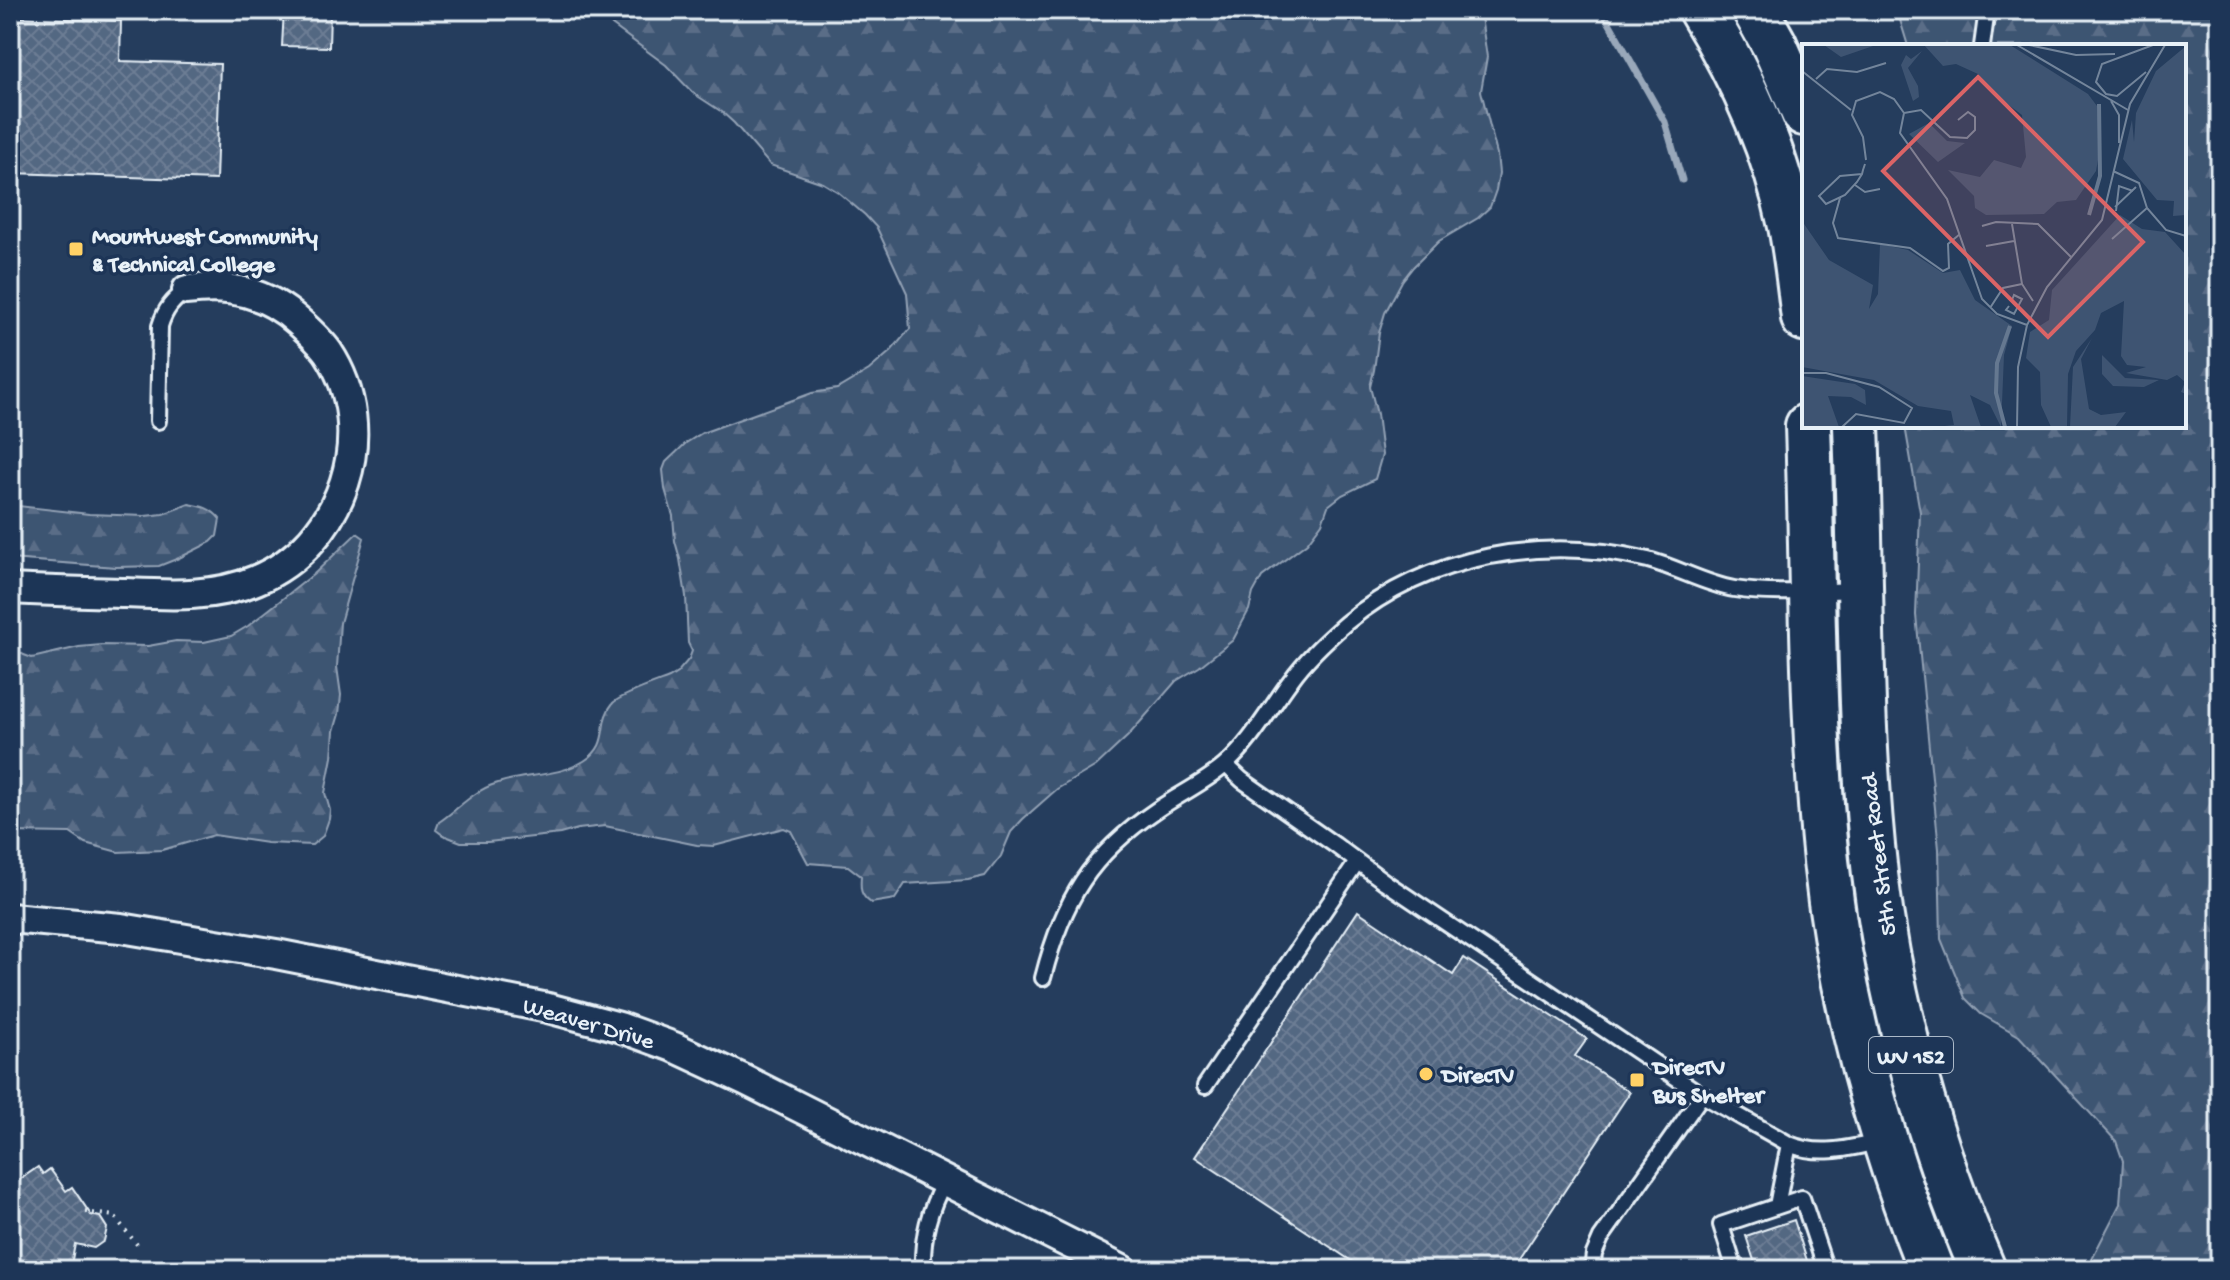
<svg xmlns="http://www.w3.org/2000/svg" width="2230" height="1280" font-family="'Gochi Hand',sans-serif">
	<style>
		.forest { fill: url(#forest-firs); stroke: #93a2b5; stroke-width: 2 }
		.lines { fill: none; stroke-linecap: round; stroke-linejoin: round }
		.stream { stroke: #99a8ba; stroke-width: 7 }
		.building { fill: url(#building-cross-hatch); stroke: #e8f1f8; stroke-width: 2 }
		.service-casing { stroke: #e8f1f8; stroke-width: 20 }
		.minor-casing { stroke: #e8f1f8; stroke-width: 34 }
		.primary-casing { stroke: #e8f1f8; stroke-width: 50 }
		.path { stroke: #e8f1f8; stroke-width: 4; stroke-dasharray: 2 6; stroke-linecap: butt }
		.service { stroke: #1d3557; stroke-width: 14 }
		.minor { stroke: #1d3557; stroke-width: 28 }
		.primary { stroke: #1d3557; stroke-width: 44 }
		.poi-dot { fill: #ffd166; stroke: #1d3557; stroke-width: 3 }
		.labels { text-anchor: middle; stroke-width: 7; stroke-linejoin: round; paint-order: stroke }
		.shield { fill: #1d3557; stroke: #abb9c8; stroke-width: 2 }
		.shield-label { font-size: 22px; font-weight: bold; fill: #e8f1f8 }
		.poi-label { font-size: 24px; font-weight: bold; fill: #e8f1f8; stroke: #1d3557; text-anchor: start }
		.street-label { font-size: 24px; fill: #e8f1f8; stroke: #1d3557 }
		.inset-river { fill: none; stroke: #657890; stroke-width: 4 }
		.inset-road { fill: none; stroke: #73859b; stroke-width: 2 }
		.view { fill: #db6466; fill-opacity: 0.15; stroke: #db6466; stroke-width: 4 }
		.inset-edge { fill: none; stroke: #e8f1f8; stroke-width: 4 }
	</style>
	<defs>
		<pattern id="forest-firs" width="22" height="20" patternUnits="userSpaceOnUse" patternTransform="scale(2)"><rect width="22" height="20" fill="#3e5472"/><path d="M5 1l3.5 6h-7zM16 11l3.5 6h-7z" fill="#5a6d87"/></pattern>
		<pattern id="building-cross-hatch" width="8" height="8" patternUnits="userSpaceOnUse" patternTransform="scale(2)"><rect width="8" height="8" fill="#536782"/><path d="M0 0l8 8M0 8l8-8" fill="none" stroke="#6c7d94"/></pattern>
	</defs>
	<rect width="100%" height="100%" fill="#253d5d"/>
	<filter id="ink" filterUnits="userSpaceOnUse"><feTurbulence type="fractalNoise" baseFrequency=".0125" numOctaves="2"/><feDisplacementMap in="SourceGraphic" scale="16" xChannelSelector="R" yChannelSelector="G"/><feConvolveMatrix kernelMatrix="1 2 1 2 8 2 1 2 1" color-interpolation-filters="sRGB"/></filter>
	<g filter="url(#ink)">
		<path class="forest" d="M602 10H1480L1487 57 1481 91 1497 154 1499 173 1496 190 1490 207 1478 218 1439 241 1413 267 1402 281 1385 313 1379 333 1374 370 1370 387 1377 414 1382 455 1375 479 1342 495 1328 506 1322 523 1307 543 1262 577 1253 593 1249 610 1233 640 1199 667 1176 681 1128 736 1096 766 1057 789 1023 819 1011 832 1001 856 985 876 968 880 905 884 895 899 871 903C860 895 860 889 861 876L848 866 808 863 791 831 784 828 714 846 697 845 605 826 578 829 560 834 488 842H461L443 835 436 830 439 822C457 810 473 791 495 784 524 773 556 778 584 761 612 744 596 723 613 703 621 695 656 683 669 678L677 673 689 659 692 651 688 643 686 596 680 559 675 541 673 516 665 489 663 470 666 462 686 443 702 433 812 393 837 389 869 370 891 351 910 329 907 293 877 228 865 215 838 192 823 183 770 165 734 123 722 112 693 93 666 65 612 25Z
			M1897 10H2220V1270H2086L2120 1204 2123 1161 2116 1141 2019 1036 1981 1014 1965 998 1941 939 1939 849 1916 615 1920 512 1905 426H2184V46H1908Z
			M189 504C202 506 211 508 220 519L217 536 211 542 179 558 159 566 116 567 10 559V505L89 514 145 516 163 514Z
			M357 533 364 538 340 623 337 667 341 695 339 714 334 731 332 757 325 793 330 810 329 819 323 836 312 845 267 843 214 835 162 850 118 852 85 843 70 833 10 832V646L24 655 32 658 79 647 102 645 148 646 176 641 204 642 231 636 248 626 314 574Z"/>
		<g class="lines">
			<path class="stream" d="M1602 10 1665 122 1682 180"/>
		</g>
		<path class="building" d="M284 10 330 12 329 47 282 46Z
			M10 17 121 21 120 61 220 64 216 180 12 173V161H10Z
			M1358 911 1453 975 1464 958 1587 1039 1575 1056 1630 1092 1512 1270H1365L1195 1157Z
			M38 1167 43 1174 50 1169 66 1191 72 1187 91 1215 100 1217 107 1228 104 1241 94 1248 75 1244 70 1270H10V1178L19 1180Z
			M1794 1220 1810 1270H1757L1746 1236Z"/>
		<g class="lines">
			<g class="service-casing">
				<path id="service" d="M1982 46 1986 17 1990 10
					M158 421 160 326C165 309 173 300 187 290
					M1226 765 1242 780 1335 845 1385 882 1702 1095 1789 1144C1820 1157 1851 1148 1882 1141
					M1043 978C1063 899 1090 855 1158 809 1180 794 1204 783 1224 766 1251 743 1270 708 1291 680 1306 659 1326 640 1346 623 1429 554 1544 535 1648 560 1678 568 1705 584 1734 589 1774 595 1816 591 1855 590
					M1205 1086 1357 862
					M1777 1206 1789 1144
					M923 1270C922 1235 929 1210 945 1180
					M1592 1270 1594 1254 1601 1238 1702 1095
					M1735 1270 1721 1225 1802 1198 1826 1270"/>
			</g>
			<g class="minor-casing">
				<path id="minor" d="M10 589C48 591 87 592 125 593 169 595 214 598 256 580 343 544 381 432 328 352 320 341 309 331 299 322 266 292 230 284 187 290
					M10 918 121 928 276 954 548 1008 619 1027 674 1047 745 1080 1122 1270"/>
			</g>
			<g class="primary-casing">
				<path id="primary" d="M1701 10C1742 77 1775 149 1791 226 1797 256 1800 287 1804 318
					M1755 10 1774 44 1804 113
					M1808 426C1813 571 1811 716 1826 861 1841 1001 1879 1139 1931 1270
					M1856 426C1862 575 1858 725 1875 874 1891 1007 1930 1147 1983 1270"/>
			</g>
			<path class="path" d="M85 1212 114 1216 139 1247"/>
			<use href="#service" class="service"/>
			<use href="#minor" class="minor"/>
			<use href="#primary" class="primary"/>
		</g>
	</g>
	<g class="poi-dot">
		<rect x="68" y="241" width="16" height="16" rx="4"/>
		<circle cx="1426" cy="1074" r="8"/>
		<rect x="1629" y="1072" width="16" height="16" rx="4"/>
	</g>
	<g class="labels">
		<rect class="shield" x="1869" y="1037" width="84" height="36" rx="6"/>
		<g class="shield-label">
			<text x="1911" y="1063">WV 152</text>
		</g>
		<g class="poi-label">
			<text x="92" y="243">Mountwest Community<tspan x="92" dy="28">&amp; Technical College</tspan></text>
			<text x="1653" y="1074">DirecTV<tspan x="1653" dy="28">Bus Shelter</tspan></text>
			<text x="1442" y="1082">DirecTV</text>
		</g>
		<g class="street-label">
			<text transform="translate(1877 855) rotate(-97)" y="8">5th Street Road</text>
			<text transform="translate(589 1022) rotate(16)" y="8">Weaver Drive</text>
		</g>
	</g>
	<g transform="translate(1802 44)">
		<rect width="384" height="384" fill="#253d5d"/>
		<path d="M22 1H105H74L39 13ZM122 1H208L286 50 295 62 299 99 294 127 274 156 255 158 242 170 184 171 173 164 172 152 146 126 178 133 192 116 219 124 224 113 220 71 187 46 176 30 154 20 141 22ZM384 2V171L371 172 372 157 355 156 321 115 330 76 332 98 334 69 354 27ZM120 7 106 24 116 42 117 53 111 57 99 21 104 11 109 15ZM127 79 145 97 163 99 136 118 107 90ZM318 171 340 185 363 188 384 211V350L379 348 383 338 375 331 365 336 324 329 344 323 325 321 319 312 322 257 299 269 293 286 274 307 266 330 265 383H249L239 361 238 328 224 314 228 288 247 276 250 246ZM0 177 27 216 71 241 67 265 76 250 78 200 106 206 141 229 158 226 173 256 210 282 202 311 199 383 188 361 168 351 179 383H133L152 381 149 367 116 362 72 336 0 323ZM290 294 279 315 287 365 299 371 324 368 313 383H268L271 323ZM300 311 323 334 357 336 342 343 311 342 300 330ZM0 332 53 340 63 346 64 361 49 353 26 352 37 383H0Z" fill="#3e5472"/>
		<path class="inset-river" d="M287 171 298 132 297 60M203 383 194 349 195 319 208 282"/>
		<path class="inset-road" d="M215 1 326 66M227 1 274 11 313 10M0 27 49 66M344 28 315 52 304 50 294 38 300 20 351 1M14 35 25 25 55 28 84 19M309 57 317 71V99M102 69 98 89 145 155 180 255 195 270 225 281M102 69 119 66 148 93 165 94 173 86V73L166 68 156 76M64 116 61 93 50 71 54 57 78 48 92 55 102 69M311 127 337 139 345 164 364 186 384 192M60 130 38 132 17 152 24 160 43 151 55 138 60 130 61 126 63 120M53 141 63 148 78 145M38 154 31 179 36 194 108 204 141 227 147 224 146 200 158 190M313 163 334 143M314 167 317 142 331 147M210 180 220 240 231 257M180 182 194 178 236 180 270 214M310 195 345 164M184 202 212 197M207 262 204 266 212 270 220 255 212 251 210 256M188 264 201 244 220 240M0 329H24L77 343 110 364 102 379 54 370 40 383M215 383 216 323 225 281 245 243 300 176 328 60 363 1"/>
		<path class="view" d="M176 33 341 198 246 293 81 127Z"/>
		<rect width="384" height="384" class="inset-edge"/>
	</g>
	<rect width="2230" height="1280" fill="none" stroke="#1d3557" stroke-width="40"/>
	<rect x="20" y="20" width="2190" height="1240" fill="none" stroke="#e8f1f8" stroke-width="3" filter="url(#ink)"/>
</svg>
